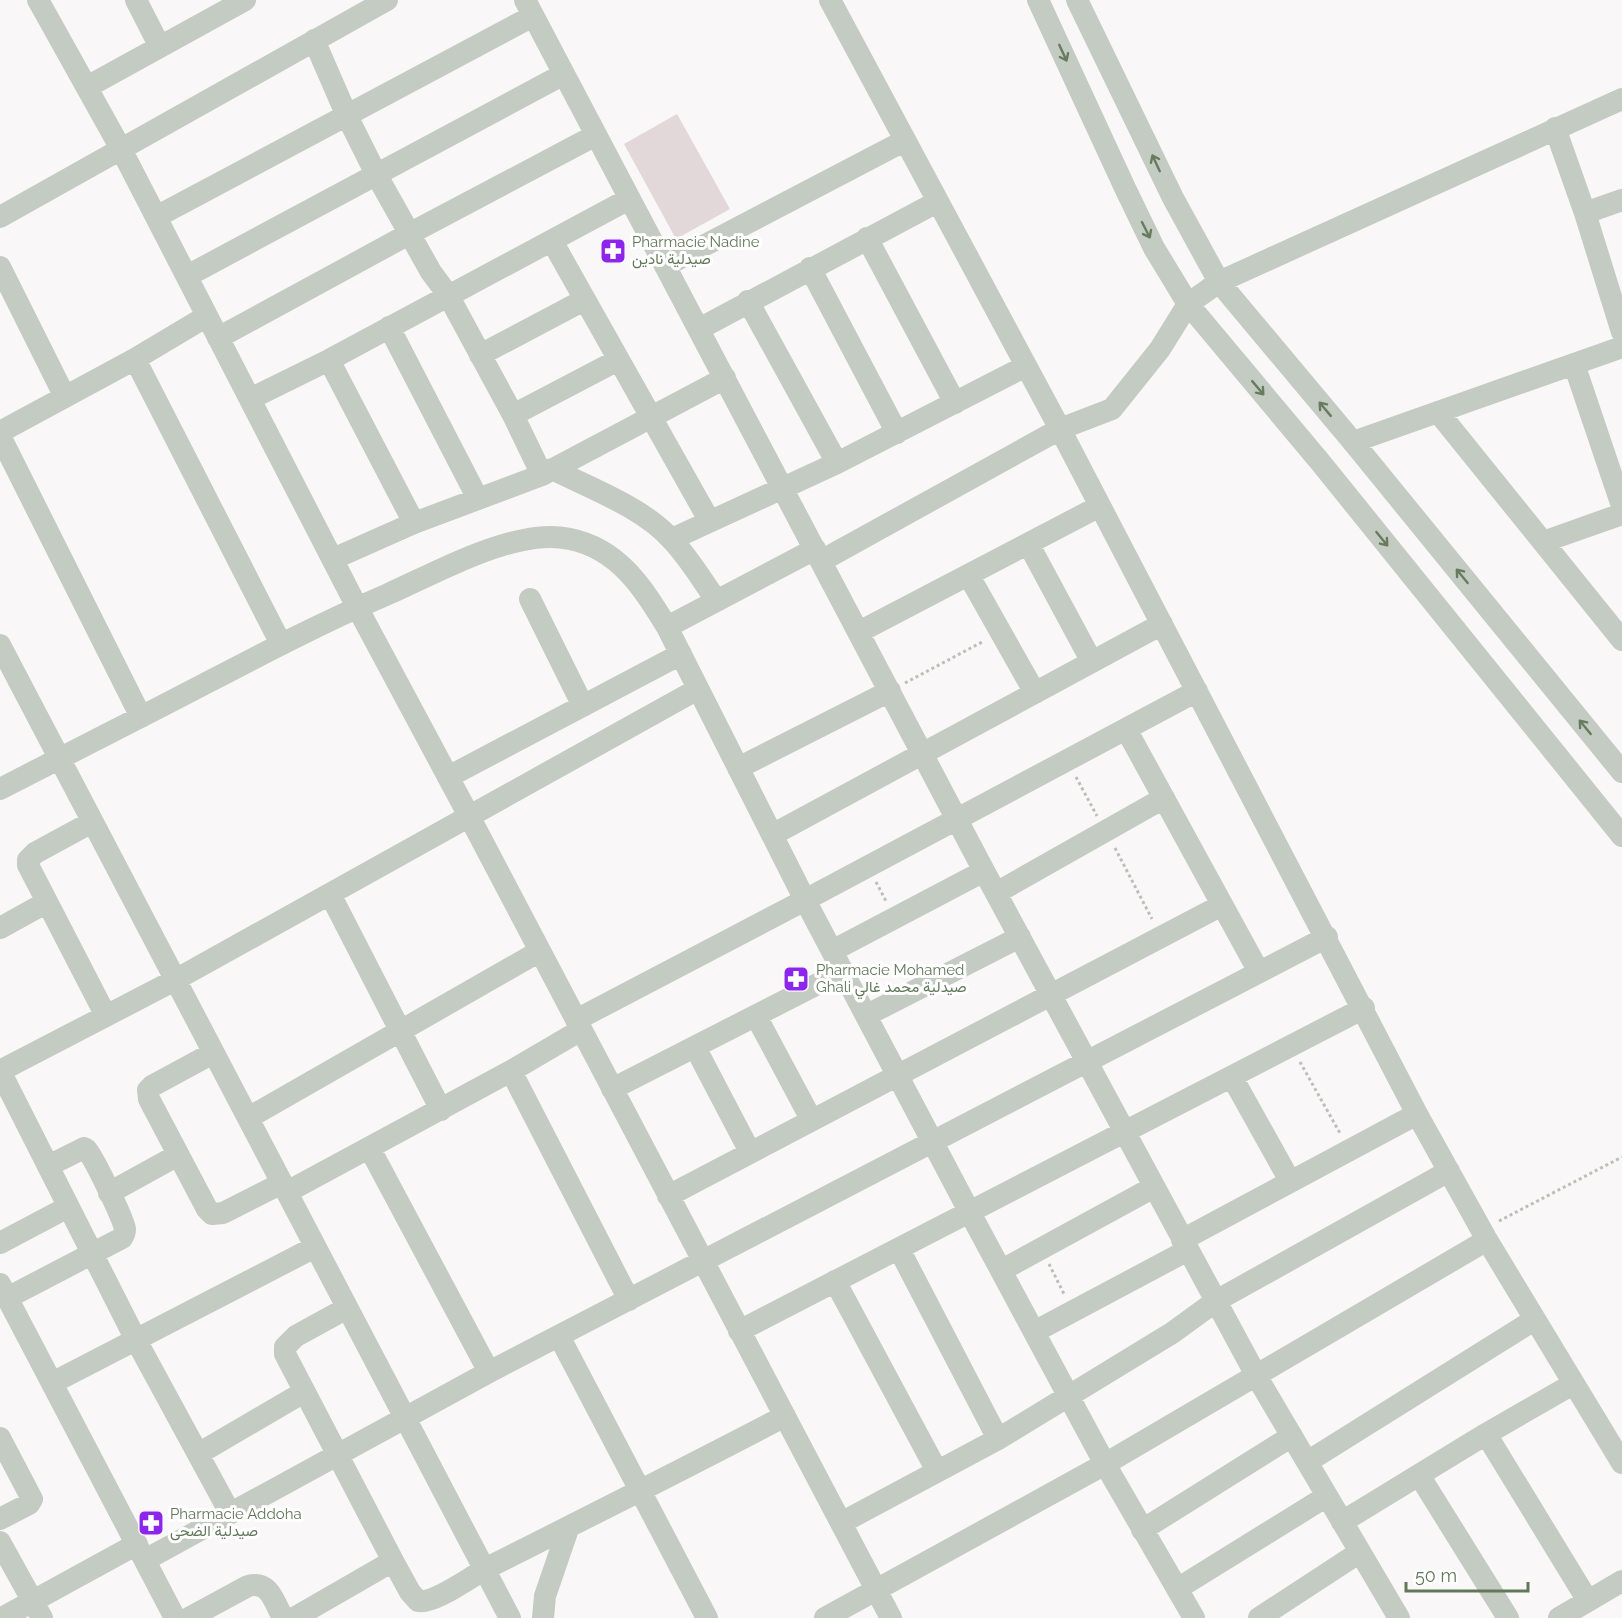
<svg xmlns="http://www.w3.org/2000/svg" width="1622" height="1618" font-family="Raleway,Vazirmatn,sans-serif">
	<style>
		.green { fill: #e2d8d9 }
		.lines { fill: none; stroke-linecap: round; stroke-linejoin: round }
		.path { stroke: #bac0b8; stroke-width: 3; stroke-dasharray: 3 3; stroke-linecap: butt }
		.minor { stroke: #c4cbc2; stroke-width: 22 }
		.oneway { stroke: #677c5f }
		.labels { text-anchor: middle; stroke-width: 6; stroke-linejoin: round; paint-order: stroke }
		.poi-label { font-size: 15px; fill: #62785a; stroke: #fff; text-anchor: start }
	</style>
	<rect width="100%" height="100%" fill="#faf7f9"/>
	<path class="green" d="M677 114 730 209 676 239 624 144Z"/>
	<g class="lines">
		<path class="path" d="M905 683 984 641
			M1076 777 1097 816
			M1115 848 1152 919
			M876 882 887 903
			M1300 1062 1341 1135
			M1499 1221 1622 1157
			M1049 1264 1065 1296"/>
		<path class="minor" d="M38 0 121 149 357 607 469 816 891 1618
			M136 0 160 47
			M525 0 984 871 1257 1377 1399 1618
			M830 0 1060 429 1417 1114 1487 1240 1622 1463
			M1038 0 1125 188 1154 248 1188 304 1321 463 1622 836
			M1077 0 1173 198 1219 282 1353 442 1622 772
			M314 40 347 116 376 174 431 272 448 295 513 415 542 475
			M87 87 245 0
			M1555 128 1585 213 1622 332
			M1585 213 1622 200
			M0 217 387 0
			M156 217 533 16
			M867 238 955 403
			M552 241 709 520
			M665 266 904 141
			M0 267 65 397
			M810 268 897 433
			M187 276 564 74
			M748 301 837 463
			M389 327 477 497
			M699 329 937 202
			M218 338 409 234 596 135
			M480 355 584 300
			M135 359 281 644
			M329 360 414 523
			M1574 364 1622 506
			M250 399 329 360 629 199
			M1438 412 1622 640
			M513 415 618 360
			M0 432 135 359 207 316
			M0 436 141 717
			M1353 442 1622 347
			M552 469C590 488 644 508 672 540 689 558 702 580 716 600
			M672 539 837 463 1026 366
			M1543 542 1622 514
			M1029 545 1092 662
			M333 559 414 523 542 475 725 378
			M821 561 1060 429 1112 409 1160 349 1188 304 1219 282 1622 99
			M969 576 1035 693
			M530 599 583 706
			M667 627 815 549
			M859 632 1100 506
			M0 645 510 1618
			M1126 729 1259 972
			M738 768 890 691
			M448 777 681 654
			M0 789C54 761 108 734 162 706 236 668 309 628 386 595 424 578 463 557 503 545 525 539 547 534 570 539 619 549 643 588 667 627L805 900 969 1211 1105 1464 1194 1618
			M92 822 35 853 28 860V865L106 1016
			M772 835 1162 624
			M996 893 1164 798
			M330 894 441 1110
			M0 928 47 902
			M832 951 984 871
			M867 1015 1020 937
			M756 1016 811 1119
			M576 1020 805 900 1197 691
			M695 1047 750 1152
			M213 1053 152 1086 148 1090 149 1099 207 1209 212 1214 223 1213 282 1183
			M0 1071 175 980 698 689
			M0 1071 136 1340 230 1513
			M511 1071 629 1300
			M1232 1077 1290 1181
			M612 1089 843 971
			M248 1118 540 951
			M370 1149 489 1372
			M287 1192 511 1071 581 1030
			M109 1193 178 1155
			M668 1196 1222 905
			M1182 1240 1417 1114
			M0 1243 68 1207
			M899 1249 998 1439
			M1002 1270 1154 1187
			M835 1281 937 1471
			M0 1284 175 1618
			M7 1298 122 1238C124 1234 125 1234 125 1229 123 1218 95 1160 87 1150L84 1148 48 1166
			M347 1308 296 1336 285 1347V1354L393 1561 410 1592 418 1601C435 1604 470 1577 487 1568 586 1518 686 1468 785 1416
			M739 1331 1364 1008
			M1034 1332 1188 1250
			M559 1336 707 1618
			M52 1383 315 1247
			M1486 1434 1588 1601
			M0 1438 32 1499 29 1504 0 1519
			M198 1454 304 1392
			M1307 1462 1534 1320
			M1419 1475 1508 1618
			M1342 1522 1486 1434 1573 1384
			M841 1523 998 1439 1172 1333 1216 1301 1449 1171
			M1142 1530 1292 1436
			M0 1542 42 1618
			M145 1560 489 1372 1327 937
			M1177 1589 1327 1496
			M2 1618 137 1544
			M189 1618 248 1586C270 1580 274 1602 283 1618
			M294 1618 393 1561
			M543 1618 545 1596 568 1529
			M825 1618 1105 1464 1487 1240
			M1259 1618 1360 1552
			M1559 1618 1622 1581"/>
	</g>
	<defs><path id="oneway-shaft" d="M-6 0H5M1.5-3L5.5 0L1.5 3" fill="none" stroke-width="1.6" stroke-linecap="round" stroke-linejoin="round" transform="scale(1.5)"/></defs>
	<g class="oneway">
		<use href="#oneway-shaft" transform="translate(1063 53) rotate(65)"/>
		<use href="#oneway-shaft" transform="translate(1156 163) rotate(-115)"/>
		<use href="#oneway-shaft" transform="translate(1146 230) rotate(63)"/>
		<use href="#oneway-shaft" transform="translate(1258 388) rotate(50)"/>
		<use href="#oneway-shaft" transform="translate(1325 409) rotate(-130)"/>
		<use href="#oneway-shaft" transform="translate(1382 539) rotate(51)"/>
		<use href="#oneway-shaft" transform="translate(1462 576) rotate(-129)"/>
		<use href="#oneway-shaft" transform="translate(1585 727) rotate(-129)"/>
	</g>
	<defs>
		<g id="pharmacy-square" transform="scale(1.35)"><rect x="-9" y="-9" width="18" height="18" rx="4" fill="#8d26eb" stroke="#fff"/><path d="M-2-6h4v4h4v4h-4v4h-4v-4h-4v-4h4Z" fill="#fff"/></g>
	</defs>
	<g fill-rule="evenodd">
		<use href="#pharmacy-square" x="613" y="251"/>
		<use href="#pharmacy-square" x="796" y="979"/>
		<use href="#pharmacy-square" x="151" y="1523"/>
	</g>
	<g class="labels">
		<g class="poi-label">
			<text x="632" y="247">Pharmacie Nadine<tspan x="632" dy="17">صيدلية نادين</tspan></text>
			<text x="816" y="975">Pharmacie Mohamed<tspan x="816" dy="17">Ghali صيدلية محمد غالي</tspan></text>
			<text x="170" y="1519">Pharmacie Addoha<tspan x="170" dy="17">صيدلية الضحى</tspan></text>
		</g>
	</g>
	<path d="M1406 1582v9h122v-9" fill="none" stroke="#62785a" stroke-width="3"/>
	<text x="1415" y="1582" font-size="18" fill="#62785a" stroke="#ffffff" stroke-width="4.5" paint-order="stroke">50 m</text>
</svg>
